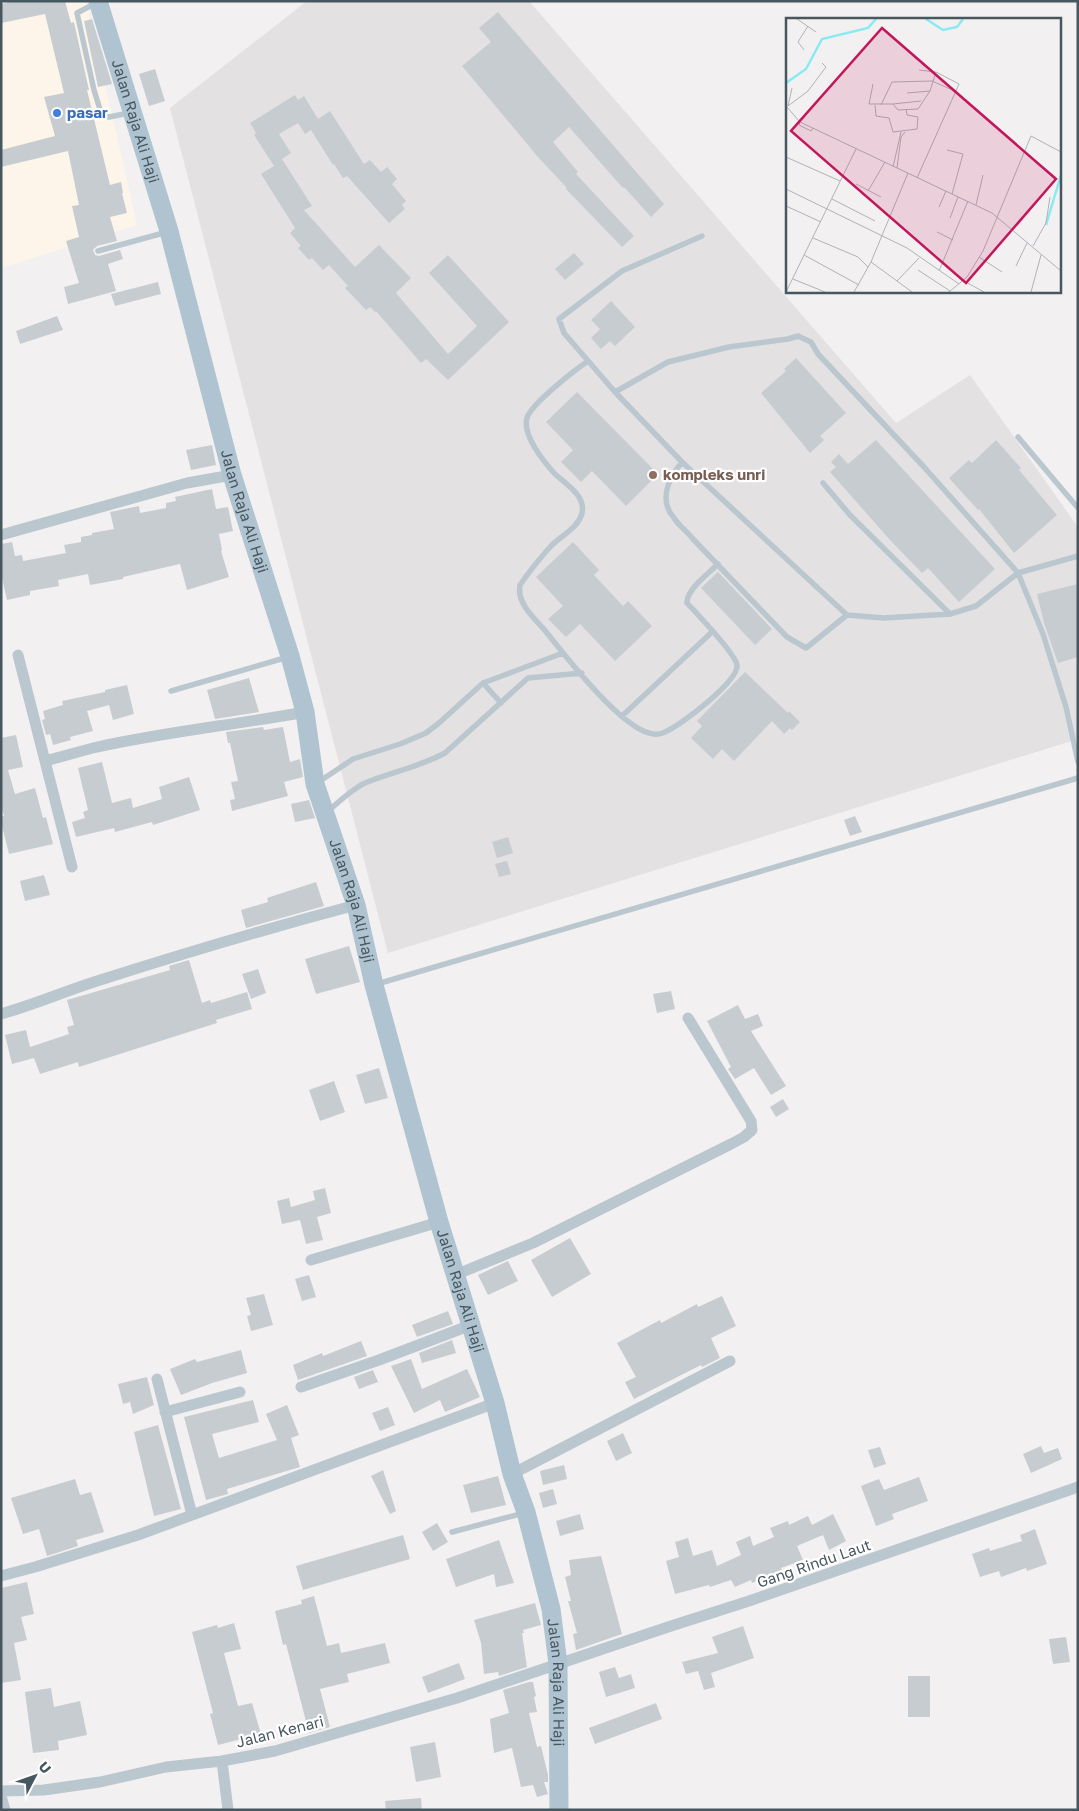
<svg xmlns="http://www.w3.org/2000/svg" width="1079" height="1811" font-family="'Golos Text',sans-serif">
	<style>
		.commercial { fill: #fdf5ea }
		.education { fill: #e4e1e3 }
		.building { fill: #c7ccd0 }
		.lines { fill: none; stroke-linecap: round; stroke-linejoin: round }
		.service { stroke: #bbc7ce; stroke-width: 5.5 }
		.minor { stroke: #bbc7ce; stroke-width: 11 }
		.primary { stroke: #afc4d0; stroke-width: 19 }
		.shop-dot { fill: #3f7fe0; stroke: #fff; stroke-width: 2 }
		.education-dot { fill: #8d6e63; stroke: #fff; stroke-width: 2 }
		.labels { text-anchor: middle; stroke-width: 4.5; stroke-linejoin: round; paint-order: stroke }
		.shop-label { font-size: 15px; font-weight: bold; fill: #366cbe; stroke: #fff; text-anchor: start }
		.street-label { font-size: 15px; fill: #47575f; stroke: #fff }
		.education-label { font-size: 15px; font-weight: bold; fill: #785e54; stroke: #fff; text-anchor: start }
		.inset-river { fill: none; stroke: #89eaf1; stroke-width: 2.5 }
		.inset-road { fill: none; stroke: #aeb3b7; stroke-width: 1 }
		.view { fill: #c2185b; fill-opacity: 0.15; stroke: #c2185b; stroke-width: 2.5 }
		.inset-edge { fill: none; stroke: #47575f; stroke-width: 2.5 }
	</style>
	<rect width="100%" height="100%" fill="#f3f0f1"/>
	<path class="commercial" d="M1 1H86L137 225 1 268Z"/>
	<path class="education" d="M307 1H529L896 423 970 375 1078 527V739L388 953 170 108Z"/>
	<path class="building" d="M13 1H65L71 23 74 22 89 90H87L110 185 121 182 123 193H122L127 213 110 217 117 241 97 246 93 250 95 255 99 256 120 250 123 259 108 264 116 291 68 304 64 287 79 283 66 241 79 237 72 206 79 205 68 151 1 167V150L55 136 44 97 64 93 45 14 1 23V4Z
		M498 12 664 204 651 217 624 187 623 188 569 127 553 142 578 172 576 174 634 236 622 247 566 189 567 188 538 157 462 66 491 42 479 28Z
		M92 19 112 84 98 87 84 21Z
		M155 69 165 101 149 106 139 74Z
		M295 95 298 100 304 96 318 119 330 111 364 164 370 160 381 172 387 167 397 179 392 184 406 201 402 205 405 209 389 223 347 176 343 178 334 164 333 165 311 130 305 134 298 123 279 134 291 153 282 159 312 206 304 210 355 267 379 245 411 278 396 293 448 354 477 326 429 273 448 255 509 322 448 380 426 359 421 363 376 311 375 312 370 307 366 310 345 288 348 286 329 265 323 270 312 258 309 260 298 248 301 246 290 233 295 228 261 174 274 166 254 135 256 133 250 123Z
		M574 253 584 264 565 280 555 269Z
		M158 282 161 294 115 306 111 294Z
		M611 301 635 327 615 346 610 341 601 349 591 338 600 329 591 320Z
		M57 316 63 330 20 344 16 331Z
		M796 358 846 413 820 436 824 440 810 453 761 393 786 371 784 369Z
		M577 392 658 474 626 506 592 471 581 482 561 462 573 450 546 422Z
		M876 440 995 569 959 602 928 568 922 573 890 540 830 472 836 467 831 462 839 454 848 464Z
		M996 440 1021 468 1019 470 1057 515 1014 553 979 509 978 510 949 478 969 460 972 463Z
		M212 445 216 465 191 470 186 450Z
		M212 489 216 509 228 507 233 531 219 534 222 550 221 551 229 577 187 590 180 564 123 577V579L90 585 88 574 58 580 59 586 30 591V595L7 600 1 573V544L12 542 15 556 22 555 23 561 66 553 64 545 81 542V537L92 535V533L114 529 110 512 139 506 140 513 166 508V503L176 501 175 497Z
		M573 542 599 570 594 575 623 606 628 601 652 626 615 661 580 624 566 637 548 619 563 606 536 577Z
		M718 572 772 629 755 645 701 588Z
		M1078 584V657L1058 663 1044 623 1037 594Z
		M745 672 788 713 789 711 800 722 792 730 790 728 784 734 772 721 734 761 722 749 713 759 691 738 702 726 697 721Z
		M249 678 259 712 215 719 207 690Z
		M127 685 134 714 113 720 109 705 87 711 93 731 70 737 71 740 53 745 50 734 46 735 42 720 45 719 43 711 63 705 62 701 105 692V690Z
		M263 727 264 730 283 727 290 762 300 759 303 777 284 782 288 796 232 811 230 800 235 799 231 782 238 781 230 743H228L226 732Z
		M16 735 23 767 8 770 15 794 35 788 43 818 46 817 53 844 9 854 1 822V817L4 816 1 805V738Z
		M102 762 112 803 131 798 133 808 162 799 159 787 189 777 200 810 153 825 152 822 115 832 114 828 76 837 72 822 85 818 83 812 88 810 78 768Z
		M309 800 315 818 295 822 291 804Z
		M855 816 862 832 850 836 844 820Z
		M508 837 513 853 497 858 492 842Z
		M507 861 511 874 499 877 495 864Z
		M44 875 50 895 25 901 20 881Z
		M316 882 324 906 246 928 241 910 268 902 267 898Z
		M349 946 360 982 316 994 305 959Z
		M189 960 202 1003 210 1000 211 1003 247 992 252 1009 216 1020 217 1023 79 1067 78 1062 40 1074 34 1058 12 1064 5 1035 26 1030 30 1047 69 1034 67 1027 74 1025 67 1000 170 970 169 966Z
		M258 969 266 993 251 999 242 974Z
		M671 991 675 1009 657 1013 653 994Z
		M738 1005 745 1019 758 1014 763 1026 751 1031 786 1086 771 1095 754 1068 735 1079 728 1069 731 1067 707 1021Z
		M379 1068 388 1098 365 1104 356 1075Z
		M334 1081 345 1112 320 1121 309 1090Z
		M783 1099 789 1109 776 1117 770 1107Z
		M325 1188 331 1213 317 1217 323 1240 306 1244 300 1220 282 1224 277 1201 289 1198 291 1207 315 1200 313 1191Z
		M570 1238 591 1274 552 1297 531 1260Z
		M508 1261 518 1281 488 1295 478 1275Z
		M309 1275 316 1297 302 1301 295 1279Z
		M264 1294 273 1325 251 1331 247 1316 251 1315 246 1298Z
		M722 1296 736 1326 711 1338 720 1358 702 1367 701 1365 634 1399 625 1382 636 1377 617 1343 660 1320 661 1323 697 1304 698 1307Z
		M448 1311 453 1324 417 1337 412 1325Z
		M452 1340 456 1353 422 1363 419 1353Z
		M361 1341 367 1356 298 1380 293 1365 322 1353 323 1356Z
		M241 1350 247 1373 212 1383 181 1395 170 1369 195 1359 197 1362Z
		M411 1359 422 1389 467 1369 480 1397 445 1412 440 1400 414 1413 391 1366Z
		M373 1370 378 1382 359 1389 354 1377Z
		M147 1377 154 1405 133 1414 130 1402 123 1404 118 1384Z
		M253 1400 259 1422 212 1434 219 1458 277 1440 266 1414 287 1405 299 1435 291 1438 300 1467 227 1489 228 1494 206 1500 184 1417Z
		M388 1407 395 1425 380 1431 372 1413Z
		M158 1425 181 1509 154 1516 134 1432Z
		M623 1433 632 1453 616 1461 607 1441Z
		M1041 1446 1044 1453 1058 1448 1062 1459 1031 1473 1023 1454Z
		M880 1447 886 1464 874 1468 868 1450Z
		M564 1465 567 1479 543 1485 540 1471Z
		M383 1470 396 1511 390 1514 371 1476Z
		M498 1476 506 1505 471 1513 463 1485Z
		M919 1477 928 1501 892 1514 894 1519 876 1526 861 1486 879 1479 884 1490Z
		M75 1479 80 1495 91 1492 104 1532 76 1540 78 1546 47 1556 39 1529 23 1534 11 1498Z
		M553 1489 557 1504 543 1508 539 1493Z
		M580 1514 584 1529 560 1536 556 1521Z
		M833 1514 846 1541 829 1550 823 1535 797 1546 803 1560 781 1568 782 1571 752 1583 751 1580 735 1587 731 1580 710 1587 709 1585 675 1594 666 1561 679 1557 675 1542 688 1538 693 1556 712 1550 717 1566 741 1555 736 1542 750 1536 753 1546 774 1537 770 1528 788 1521 789 1525 808 1516 812 1525Z
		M437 1523 448 1542 433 1551 422 1532Z
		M1035 1529 1047 1564 1027 1571 1026 1568 1001 1577 999 1571 980 1577 972 1554 989 1548 990 1551 1022 1541 1020 1535Z
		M403 1535 410 1559 303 1590 296 1566Z
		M499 1540 514 1583 496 1587 494 1574 456 1587 446 1559Z
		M601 1556 622 1634 576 1650 573 1634 577 1633 568 1601H571L565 1577 571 1575 569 1560Z
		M27 1582 34 1614 21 1617 27 1640 14 1643 21 1680 1 1683V1588Z
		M314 1596 327 1646 339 1643 341 1653 385 1643 390 1663 347 1674 349 1682 320 1689 330 1727 309 1733 286 1644 283 1645 275 1611 302 1604 301 1600Z
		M535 1603 541 1625 523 1630 524 1633H522L527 1667 499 1676 498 1672 484 1674 481 1643 474 1620Z
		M234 1623 241 1649 224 1653 238 1706 252 1703 261 1734 218 1745 210 1714 213 1713 192 1632 217 1625 218 1628Z
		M743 1626 754 1658 711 1673 715 1687 704 1690 698 1671 686 1674 682 1662 718 1653 712 1637Z
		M1066 1637 1070 1662 1053 1664 1049 1639Z
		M459 1663 465 1679 428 1693 422 1677Z
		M615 1667 619 1678 631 1674 635 1688 606 1697 599 1672Z
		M908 1676H930V1717H908Z
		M529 1682H533L536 1696 534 1697 537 1712 529 1713 537 1747 541 1746 548 1775V1782H544L548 1794 537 1797 533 1785 521 1787 512 1748 494 1753 490 1719 509 1713 503 1690Z
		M51 1688 54 1707 80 1701 87 1735 58 1741 59 1750 33 1753 25 1692Z
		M656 1703 662 1719 595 1744 589 1728Z
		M435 1742 441 1777 416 1782 410 1747Z
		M421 1798 422 1810H386L385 1801Z"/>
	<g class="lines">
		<path class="service" d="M96 3 77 13 94 90 102 116 109 117 129 113
			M702 236 622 271 559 319 564 333 615 392 682 462C669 478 658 500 674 518 679 526 687 531 692 538L787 637 806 648 847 615 884 618 950 614 976 606 1018 573 1078 556
			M98 251 167 232
			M588 361C575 370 531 404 527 418 522 435 544 462 555 474 566 484 586 496 582 513 579 527 561 536 551 546 540 558 529 572 520 585 519 591 520 598 523 603 528 614 539 623 547 633 567 658 619 725 649 733 655 735 662 734 667 731 682 724 739 681 737 665 735 653 697 614 687 603 686 590 709 573 718 564
			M615 392 668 362 729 347 788 339 798 336 811 342 818 354 924 467 1018 573 1043 634 1066 707 1078 762
			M1018 437 1078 508
			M682 462 847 615
			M823 483 850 515 950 614
			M483 683 501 703
			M171 691 288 657
			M622 716 712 632
			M317 783 353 759 400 744 426 733 439 723 483 683 563 653
			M328 811C339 802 352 789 365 783 392 772 419 767 445 753L528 678 582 673
			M377 984 1078 778
			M452 1532 524 1513"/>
		<path class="minor" d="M1 535 187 483 232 475
			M18 655 72 867
			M45 761C61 757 77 752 93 748 163 732 235 725 305 712
			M1 1014C33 1005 63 992 94 982 181 954 269 928 356 905
			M311 1260 439 1222
			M455 1275 533 1243 731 1144 744 1137 752 1130 751 1121 688 1018
			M157 1379 192 1515
			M301 1387 379 1360 471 1325
			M165 1412 240 1392
			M512 1474 730 1361
			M1 1576 35 1567 138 1535 495 1403
			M222 1761 228 1810
			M1 1791 44 1790 100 1782 166 1767 222 1761 275 1751 457 1698 668 1627 749 1601 1078 1487
			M1 1796 5 1810"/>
		<path class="primary" id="s1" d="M98 1 169 231 232 475 290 656 305 712 315 784 356 905 374 985 439 1222 495 1403 512 1474 526 1512 551 1609 558 1664 559 1810"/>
	</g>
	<circle class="shop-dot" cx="57" cy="113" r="5"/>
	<circle class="education-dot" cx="653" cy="475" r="5"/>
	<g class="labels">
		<g class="shop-label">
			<text x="67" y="118">pasar</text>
		</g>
		<g class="street-label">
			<text dy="5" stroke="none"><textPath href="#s1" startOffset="126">Jalan Raja Ali Haji</textPath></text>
			<text dy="5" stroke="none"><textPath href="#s1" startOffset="531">Jalan Raja Ali Haji</textPath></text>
			<text dy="5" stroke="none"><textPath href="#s1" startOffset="936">Jalan Raja Ali Haji</textPath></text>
			<text dy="5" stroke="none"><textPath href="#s1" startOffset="1341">Jalan Raja Ali Haji</textPath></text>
			<text transform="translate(814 1564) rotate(-19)" y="5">Gang Rindu Laut</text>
			<text dy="5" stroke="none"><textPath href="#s1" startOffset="1746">Jalan Raja Ali Haji</textPath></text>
			<text transform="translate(280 1732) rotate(-14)" y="5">Jalan Kenari</text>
		</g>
		<g class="education-label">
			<text x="663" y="480">kompleks unri</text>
		</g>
	</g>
	<g transform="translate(786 18)">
		<rect width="275" height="275" fill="#f3f0f1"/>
		<path class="inset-river" d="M140 1 157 12 171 9 177 1M0 65 20 51 36 21 82 10 90 1M260 207 275 157"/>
		<path class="inset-road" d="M11 1 30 14M18 32 12 24 22 8M87 66 83 86H107L112 92 132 91 144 73 150 54M121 75 144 73M107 86 135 83M89 87 90 98 103 100 107 114 131 111 132 99 121 97 120 91M95 87 106 64 146 63 171 74M0 88 14 104 206 195 275 253M2 88 22 73 40 49 36 45M2 88 6 70M14 104 13 107 25 113 27 110M161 132 177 136 166 176M0 139 54 163M107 149 115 114M111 150 115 119 119 114M131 160 173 66 150 54 133 52M70 166 95 179M0 171 121 230 173 266M82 173 99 144M46 181 89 203M190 187 197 157M0 188 35 204M153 189 160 173M164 200 172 179M151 214 167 222M27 220 72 239 82 249M247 228 260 205 264 179M18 237 73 267M193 239 216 254M85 244 126 274M230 248 241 225M132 252 164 273M153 253 182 183M7 261 39 274M111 263 133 240M178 263 198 274M0 274 70 131M68 274 85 244 122 155M163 274 181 259 197 233 245 118 275 134M245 274 255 237"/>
		<path class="view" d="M96 10 270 161 180 265 5 113Z"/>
		<rect width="275" height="275" class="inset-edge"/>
	</g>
	<rect width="1079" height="1811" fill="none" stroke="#47575f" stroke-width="5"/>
	<g transform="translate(35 1776) rotate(49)" stroke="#ffffff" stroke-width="4" paint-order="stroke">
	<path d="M0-4L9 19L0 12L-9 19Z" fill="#47575f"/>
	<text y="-8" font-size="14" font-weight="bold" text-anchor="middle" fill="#47575f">U</text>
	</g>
</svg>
